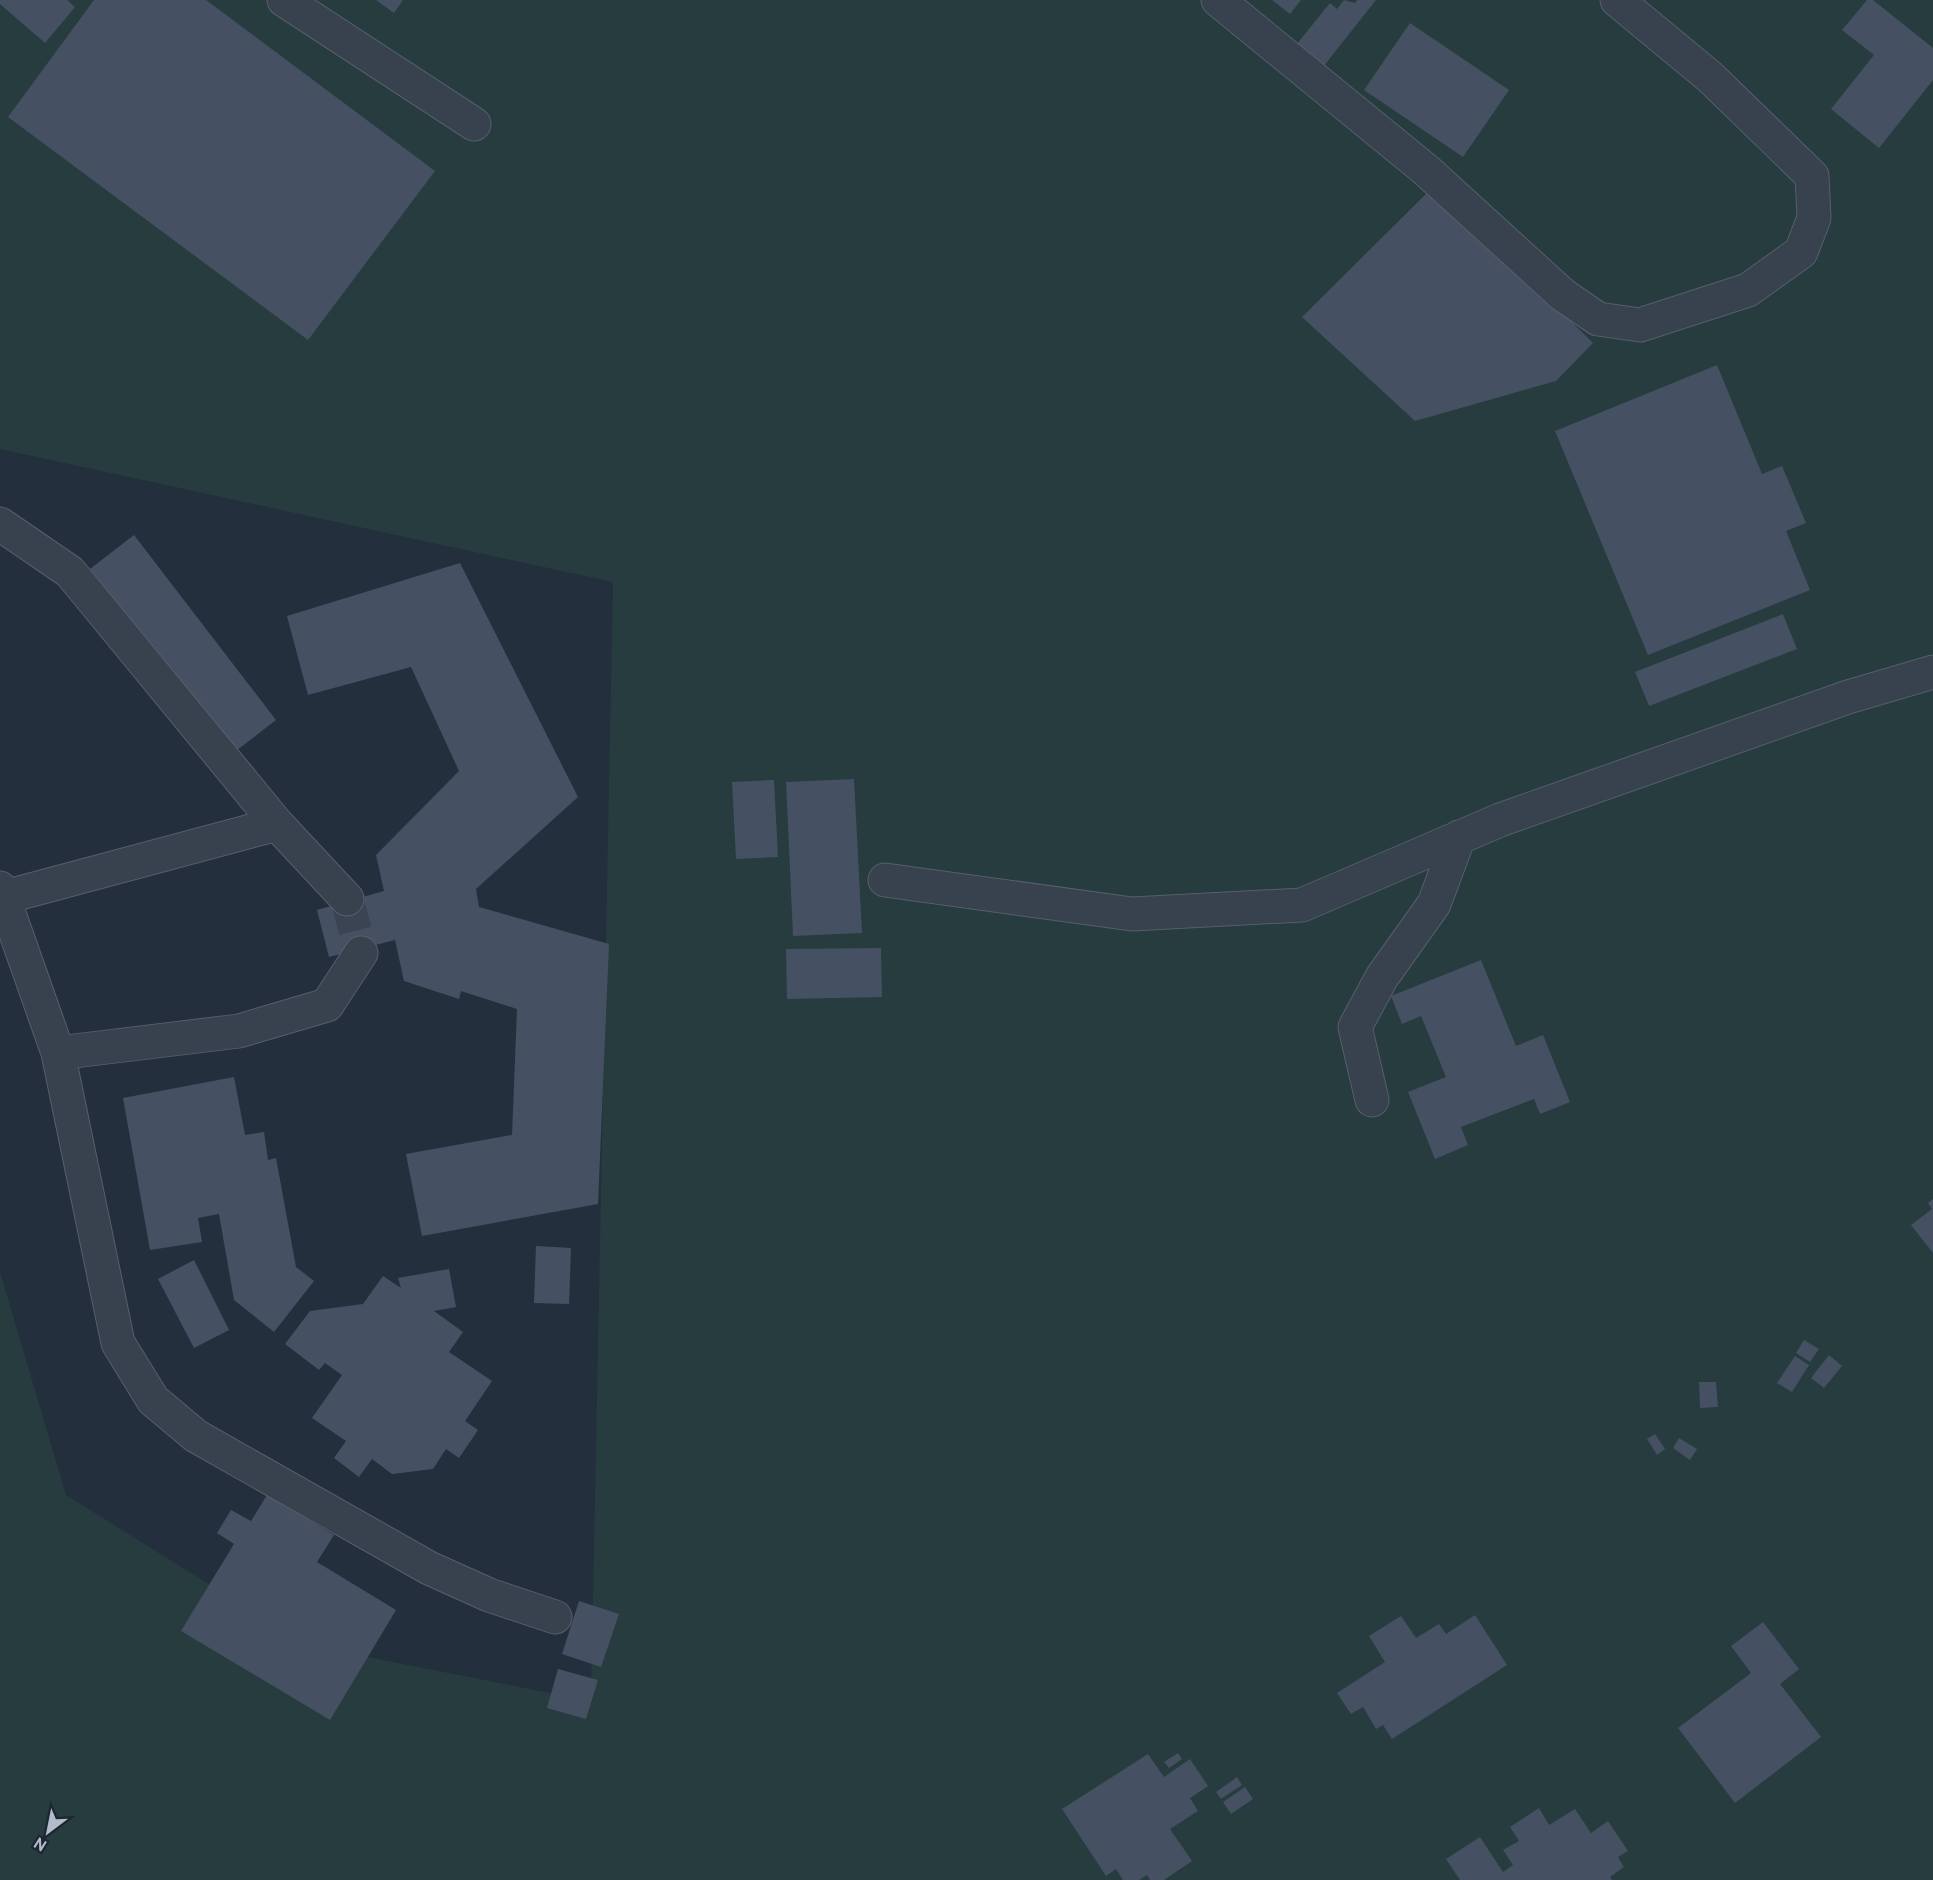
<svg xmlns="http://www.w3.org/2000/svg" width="1933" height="1880" font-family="Overpass,sans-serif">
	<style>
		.green { fill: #263c3f }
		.building { fill: #455162 }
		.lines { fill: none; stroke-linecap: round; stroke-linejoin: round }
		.minor-tunnel { stroke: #3a4453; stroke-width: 33; stroke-dasharray: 33 16; stroke-linecap: butt }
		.minor-casing { stroke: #565f6c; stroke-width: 35 }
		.minor { stroke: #38414e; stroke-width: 33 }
	</style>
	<rect width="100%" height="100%" fill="#242f3e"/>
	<path class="green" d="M0 0H1933V1880H0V1272L66 1495 306 1645 591 1701 613 582 0 449Z"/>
	<path class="building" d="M0 0H67L75 7 45 43 0 4Z
		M94 0H206L435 171 308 340 8 117Z
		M376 0H403L394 13Z
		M1272 0H1301L1290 14Z
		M1344 0 1355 3 1357 0H1376L1323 67 1296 45 1330 3 1337 9Z
		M1867 0H1873L1933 48V80L1879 148 1831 109 1874 55 1842 30Z
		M1410 23 1509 90 1463 157 1364 90Z
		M1434 186 1593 343 1556 381 1415 421 1302 317Z
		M1717 365 1762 474 1782 466 1806 523 1786 531 1810 590 1648 655 1555 431Z
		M134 535 276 720 232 754 90 569Z
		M460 563 578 797 476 889 479 907 609 944 598 1204 422 1236 406 1154 512 1135 517 1009 461 991 459 999 404 981 395 940 329 957 317 910 384 891 376 855 459 771 411 667 308 695 287 616Z
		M1783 614 1797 649 1649 706 1635 672Z
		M854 779 862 933 793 936 786 782Z
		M774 780 778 857 736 859 732 782Z
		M881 948 882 997 787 999 786 949Z
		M1481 960 1516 1046 1543 1035 1570 1102 1540 1114 1534 1099 1461 1127 1468 1145 1435 1159 1408 1092 1446 1077 1421 1016 1402 1024 1391 996Z
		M234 1077 245 1135 264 1132 268 1160 276 1158 296 1267 314 1281 274 1332 234 1300 219 1214 198 1218 202 1242 150 1250 123 1098Z
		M1933 1199V1253L1911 1225 1932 1209 1928 1203Z
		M536 1246 571 1248 569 1304 534 1303Z
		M194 1260 229 1330 194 1348 158 1279Z
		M449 1269 456 1307 434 1311 463 1332 449 1352 492 1381 465 1421 478 1430 459 1458 446 1449 433 1469 392 1474 372 1459 359 1477 334 1458 346 1441 312 1418 342 1375 325 1363 319 1370 285 1344 310 1311 363 1304 383 1276 401 1288 398 1278Z
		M1804 1340 1819 1349 1810 1362 1796 1353Z
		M1829 1355 1842 1366 1824 1388 1811 1378Z
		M1795 1356 1809 1365 1792 1392 1777 1383Z
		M1699 1382H1716L1718 1407 1700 1408Z
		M1655 1434 1665 1449 1657 1455 1647 1439Z
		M1679 1438 1697 1449 1690 1460 1673 1448Z
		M267 1495 334 1535 317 1562 396 1610 330 1720 181 1631 234 1544 217 1533 231 1510 251 1521Z
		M579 1601 619 1614 601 1667 562 1654Z
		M1475 1615 1507 1665 1392 1739 1383 1725 1376 1729 1363 1707 1351 1714 1337 1693 1385 1662 1369 1636 1401 1616 1416 1638 1439 1624 1446 1634Z
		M1763 1622 1799 1669 1780 1684 1821 1737 1735 1803 1678 1728 1751 1673 1731 1646Z
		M558 1669 598 1680 586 1719 547 1708Z
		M1178 1753 1182 1759 1169 1768 1164 1762Z
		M1148 1754 1164 1777 1190 1759 1208 1786 1190 1798 1198 1811 1170 1829 1192 1861 1164 1880H1150L1147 1875 1139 1880H1123L1116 1869 1106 1876 1062 1809Z
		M1237 1777 1242 1785 1221 1799 1216 1792Z
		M1245 1787 1253 1799 1231 1814 1223 1802Z
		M1539 1808 1549 1825 1575 1809 1591 1833 1608 1821 1628 1851 1618 1857 1624 1867 1610 1877 1612 1880H1460L1446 1859 1480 1837 1503 1872 1513 1865 1503 1850 1519 1841 1510 1827Z"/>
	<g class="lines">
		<path class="minor-tunnel" d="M347 899 361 953"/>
		<g class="minor-casing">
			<path id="minor" d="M284 0 474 124
				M1218 0 1426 170 1563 295 1598 319 1640 325 1748 290 1801 252 1814 218 1812 176 1710 77 1617 0
				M0 524 70 572 277 824
				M885 880 1132 914 1302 905 1500 820 1848 697 1933 672
				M0 888 58 1053 118 1343 153 1400 196 1436 429 1568 489 1595 555 1617
				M5 897 277 824 347 899
				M58 1053 239 1031 327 1005 361 953
				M1372 1100 1355 1027 1382 977 1434 904 1459 837"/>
		</g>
		<use href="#minor" class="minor"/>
	</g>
	<g transform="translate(48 1832) rotate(212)" stroke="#1d2633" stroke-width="4.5" paint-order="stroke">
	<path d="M0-4.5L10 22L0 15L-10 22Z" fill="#b4bcc9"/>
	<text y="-9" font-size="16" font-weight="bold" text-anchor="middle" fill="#b4bcc9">N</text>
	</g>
</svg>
